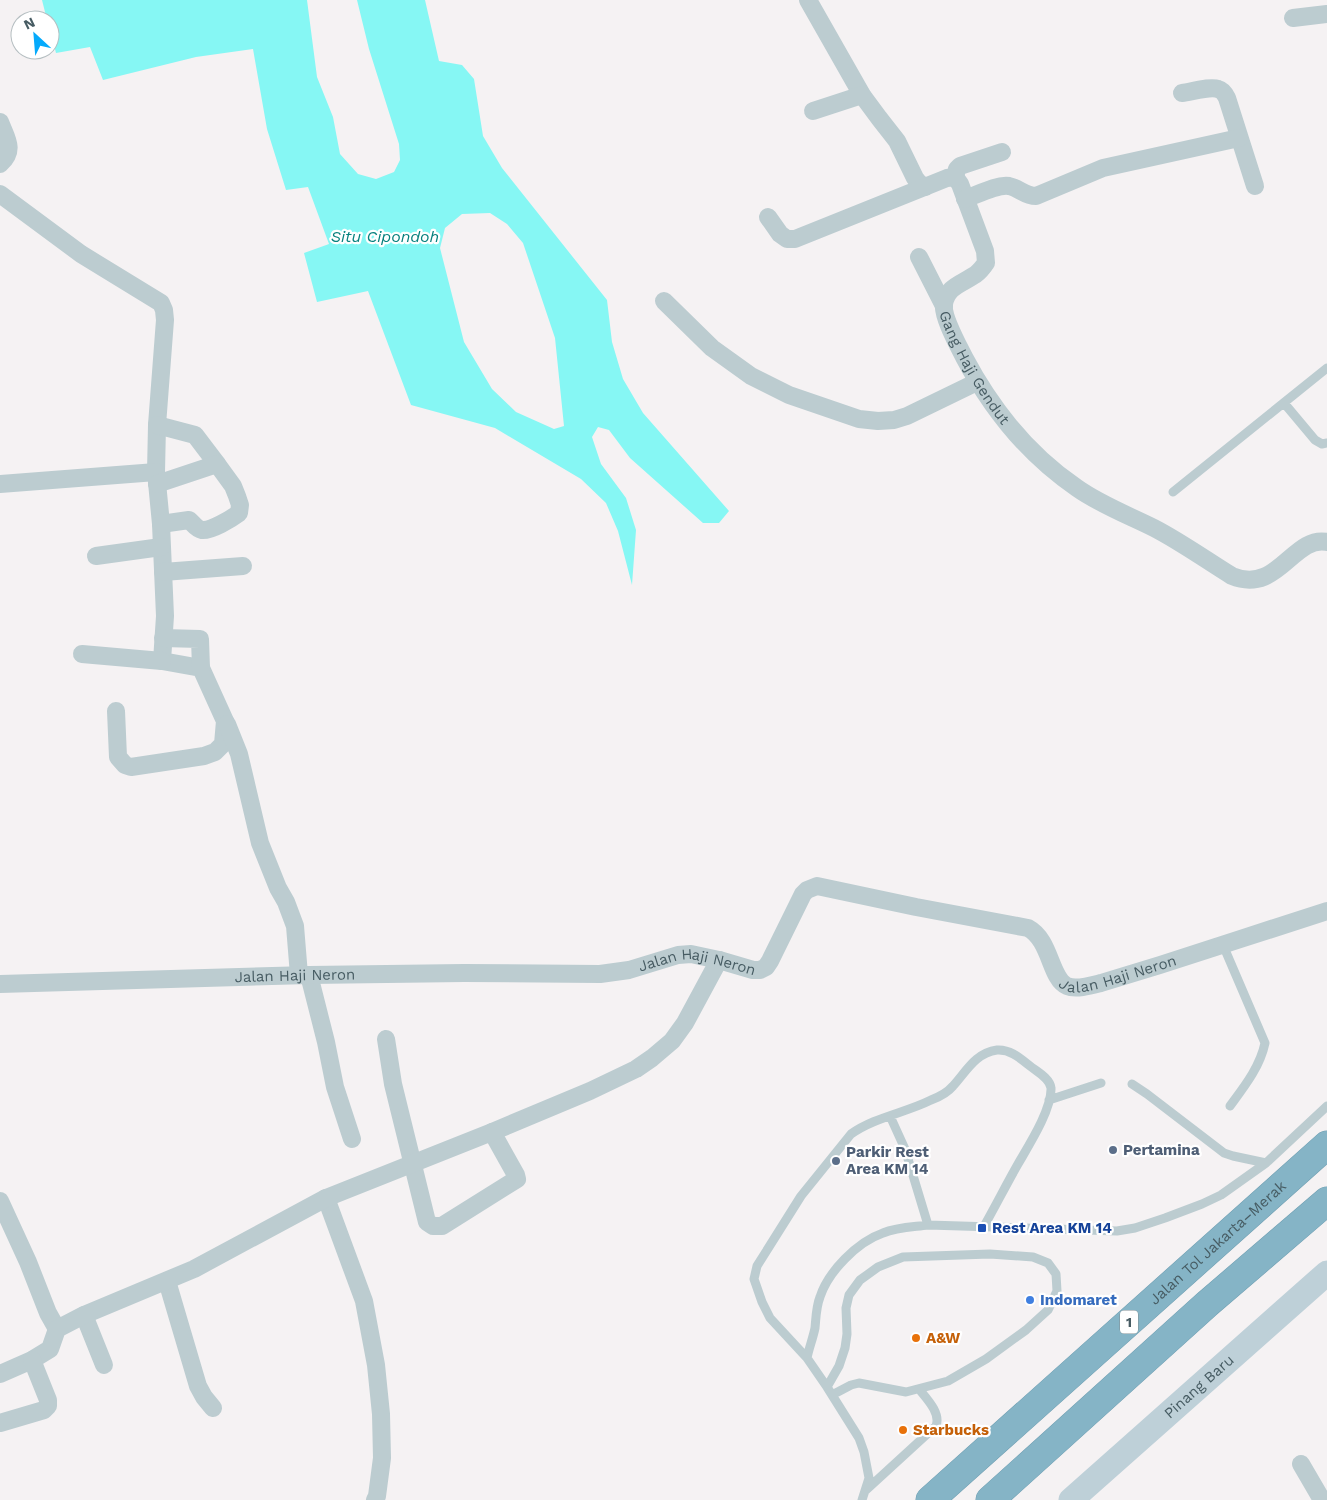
<svg xmlns="http://www.w3.org/2000/svg" width="1327" height="1500" font-family="'Work Sans',sans-serif">
	<style>
		.water { fill: #86f7f4; fill-rule: evenodd }
		.lines { fill: none; stroke-linecap: round; stroke-linejoin: round }
		.motorway-casing { stroke: #709fb2; stroke-width: 29 }
		.service { stroke: #bcccd0; stroke-width: 9 }
		.minor { stroke: #bcccd0; stroke-width: 18 }
		.secondary { stroke: #bed0d8; stroke-width: 25 }
		.motorway { stroke: #85b4c6; stroke-width: 28 }
		.service-dot { fill: #5c6f8a; stroke: #fff; stroke-width: 2 }
		.transit-dot { fill: #1a4fb4; stroke: #fff; stroke-width: 2 }
		.shop-dot { fill: #3f7fe0; stroke: #fff; stroke-width: 2 }
		.food-dot { fill: #e8710a; stroke: #fff; stroke-width: 2 }
		.labels { text-anchor: middle; stroke-width: 4.5; stroke-linejoin: round; paint-order: stroke }
		.shield { fill: #fff; stroke: #7e8d92; stroke-width: 1 }
		.shield-label { font-size: 14px; font-weight: bold; fill: #475c63 }
		.street-label { font-size: 15px; fill: #475c63; stroke: #fff }
		.service-label { font-size: 15px; font-weight: bold; fill: #4e5e75; stroke: #fff; text-anchor: start }
		.transit-label { font-size: 15px; font-weight: bold; fill: #164399; stroke: #fff; text-anchor: start }
		.shop-label { font-size: 15px; font-weight: bold; fill: #366cbe; stroke: #fff; text-anchor: start }
		.food-label { font-size: 15px; font-weight: bold; fill: #c56008; stroke: #fff; text-anchor: start }
		.water-label { font-size: 16px; font-style: italic; fill: #06817e; stroke: #fff }
	</style>
	<rect width="100%" height="100%" fill="#f5f2f3"/>
	<path class="water" d="M42 0H307L317 77 333 117 340 154 358 174 376 179 394 172 400 160 399 144 369 49 357 0H425L439 61 462 65 474 79 483 136 502 168 607 300 612 342 623 379 643 413 729 511 719 523H703L630 458 609 430 598 427 592 437 601 464 626 498 636 530 632 585 618 531 606 503 581 479 495 428 411 405 368 291 317 302 304 253 329 244 308 187 286 190 267 129 253 49 196 57 103 80 90 47 56 53 50 30V20H47ZM490 213 507 224 523 243 555 338 564 426 554 429 516 412 492 389 464 342 440 248 445 228 462 214Z"/>
	<g class="lines">
		<g class="motorway-casing">
			<g id="motorway">
				<path id="s4" d="M930 1500 1327 1145"/>
				<path d="M990 1500 1207 1304 1327 1201"/>
			</g>
		</g>
		<path class="service" d="M1284 403 1315 440 1322 444 1327 443
			M1173 492 1327 368
			M1223 945 1265 1043C1260 1067 1244 1087 1230 1106
			M1132 1084 1147 1094 1224 1153 1233 1156 1266 1163
			M1049 1100 1101 1083
			M890 1116 905 1149 928 1225
			M807 1358C809 1348 813 1338 815 1328 816 1318 816 1307 820 1297 828 1272 857 1242 883 1233 897 1227 913 1227 928 1225L1117 1231 1135 1228 1165 1218 1202 1204 1221 1195 1266 1163 1327 1106
			M827 1387 839 1366 845 1348 847 1334 846 1308 849 1295 860 1280 878 1267 903 1257 990 1254 1033 1257 1048 1263 1056 1274 1057 1291 1048 1310 1026 1330 986 1359 948 1381 906 1392 859 1383 851 1385 832 1395
			M865 1491 936 1426C941 1413 927 1399 919 1389
			M862 1500 869 1478 864 1452 859 1438 827 1387 807 1358 770 1318 762 1302 754 1279 757 1266 801 1196 851 1134C875 1117 905 1113 931 1100 939 1097 948 1092 953 1086 966 1072 975 1053 997 1050 1010 1049 1020 1058 1030 1066 1036 1071 1050 1078 1051 1088 1052 1109 1029 1145 1018 1164 1006 1185 995 1207 983 1228"/>
		<g class="minor">
			<path d="M808 0 862 95 879 118 897 141 915 178 919 183 925 187"/>
			<path d="M1293 18 1327 14"/>
			<path d="M1182 93C1191 92 1210 86 1218 89 1222 90 1225 94 1227 98L1255 186"/>
			<path d="M813 111 862 95"/>
			<path d="M0 122C6 138 16 150 0 164"/>
			<path id="s1" d="M955 177 960 184 985 251 986 263C982 268 979 273 973 276 961 284 947 287 944 304 942 316 958 345 964 357 992 410 1027 454 1077 488 1101 505 1128 515 1154 528 1181 542 1206 560 1232 576 1278 595 1293 535 1327 542"/>
			<path d="M955 177 957 169 960 166 1002 152"/>
			<path d="M0 194 81 254 161 303 164 310 165 320 157 425 156 472 161 524 165 616 162 661 201 668 225 721 223 744 215 752 204 756 131 767 125 765 118 757 116 711"/>
			<path d="M965 199C977 195 997 184 1009 186 1019 188 1025 196 1036 196L1103 168 1239 138"/>
			<path d="M768 217 780 234 787 239H795L947 178 955 177"/>
			<path d="M919 257 944 306"/>
			<path d="M664 301 712 348 751 376 789 395 859 419 878 421 894 420 907 416 977 382"/>
			<path d="M157 425 195 435 217 464"/>
			<path d="M0 484 156 472"/>
			<path d="M157 484 217 464 233 486 237 496 240 505 239 513C231 519 211 531 202 530 196 529 193 523 189 520L161 524"/>
			<path d="M96 556 161 547"/>
			<path d="M163 572 243 566"/>
			<path d="M163 638 200 639 201 668"/>
			<path d="M82 654 162 661"/>
			<path d="M227 724 239 754 260 843 278 888 286 902 295 926 299 975"/>
			<path d="M309 975 326 1042 335 1087 352 1139"/>
			<path id="s2" d="M0 984 309 975 464 973 600 974 629 970 678 955 691 954 719 960 753 970H760L766 967 770 961 803 894 807 890 817 886 916 907 1028 928C1051 940 1050 979 1067 986 1076 990 1093 985 1101 983 1121 977 1140 971 1160 965 1216 947 1271 929 1327 911"/>
			<path d="M386 1039 393 1084 427 1222 433 1226H442L517 1179 516 1175 492 1132"/>
			<path d="M326 1198 364 1301 376 1365 381 1414 382 1458 377 1496 375 1500"/>
			<path d="M0 1201 28 1262 48 1313 57 1329"/>
			<path d="M167 1281 198 1386 204 1397 213 1408"/>
			<path d="M84 1315 104 1365"/>
			<path d="M0 1374 32 1360 50 1349 57 1329 84 1315 194 1269 326 1198 492 1132 590 1091 636 1069 652 1058 672 1041 685 1023 719 960"/>
			<path d="M0 1423 44 1410 48 1406V1400L32 1360"/>
			<path d="M1301 1464 1322 1500"/>
		</g>
		<path class="secondary" id="s3" d="M1071 1500 1327 1273"/>
		<use href="#motorway" class="motorway"/>
	</g>
	<g class="service-dot">
		<circle cx="1113" cy="1150" r="5"/>
		<circle cx="836" cy="1161" r="5"/>
	</g>
	<rect class="transit-dot" x="977" y="1223" width="10" height="10" rx="2.5"/>
	<circle class="shop-dot" cx="1030" cy="1300" r="5"/>
	<g class="food-dot">
		<circle cx="916" cy="1338" r="5"/>
		<circle cx="903" cy="1430" r="5"/>
	</g>
	<g class="labels">
		<rect class="shield" x="1120" y="1310.5" width="18" height="23" rx="4"/>
		<g class="shield-label">
			<text x="1129" y="1327">1</text>
		</g>
		<g class="street-label">
			<text dy="5" stroke="none"><textPath href="#s1" startOffset="224">Gang Haji Gendut</textPath></text>
			<text dy="5" stroke="none"><textPath href="#s2" startOffset="1209">Jalan Haji Neron</textPath></text>
			<text dy="5" stroke="none"><textPath href="#s2" startOffset="700">Jalan Haji Neron</textPath></text>
			<text dy="5" stroke="none"><textPath href="#s2" startOffset="295">Jalan Haji Neron</textPath></text>
			<text dy="5" stroke="none"><textPath href="#s4" startOffset="386">Jalan Tol Jakarta–Merak</textPath></text>
			<text dy="5" stroke="none"><textPath href="#s3" startOffset="171">Pinang Baru</textPath></text>
		</g>
		<g class="service-label">
			<text x="1123" y="1155">Pertamina</text>
			<text x="846" y="1157">Parkir Rest<tspan x="846" dy="17">Area KM 14</tspan></text>
		</g>
		<g class="transit-label">
			<text x="992" y="1233">Rest Area KM 14</text>
		</g>
		<g class="shop-label">
			<text x="1040" y="1305">Indomaret</text>
		</g>
		<g class="food-label">
			<text x="926" y="1343">A&amp;W</text>
			<text x="913" y="1435">Starbucks</text>
		</g>
		<g class="water-label">
			<text x="385" y="242">Situ Cipondoh</text>
		</g>
	</g>
	<g transform="translate(35 35) rotate(334)"><circle r="24" fill="#ffffff" stroke="#b5bec1"/>
	<path d="M0-4L9 19L0 12L-9 19Z" fill="#05aafc"/>
	<text y="-8" font-size="14" font-weight="bold" text-anchor="middle" fill="#475c63">N</text>
	</g>
</svg>
